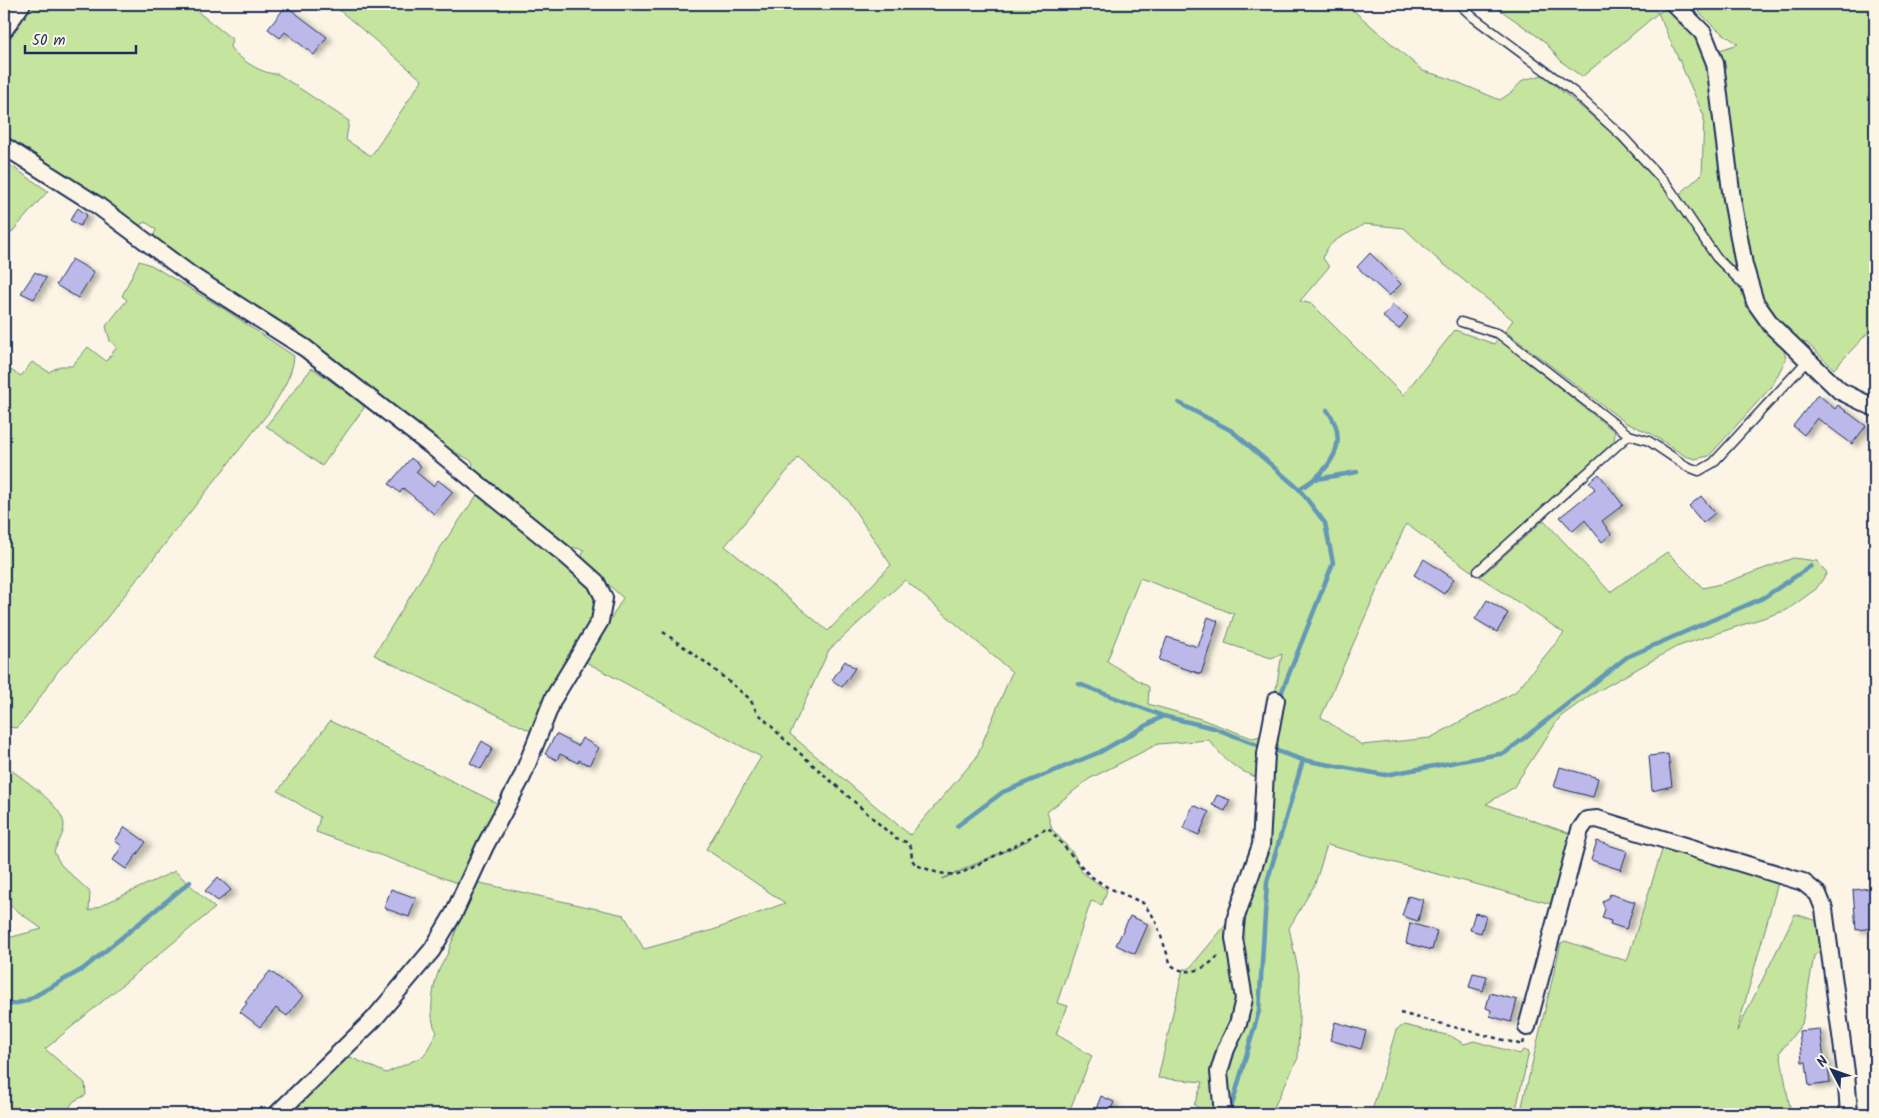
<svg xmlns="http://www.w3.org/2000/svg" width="1879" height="1118" font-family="Kalam,sans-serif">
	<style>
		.green { fill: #c5e49d; stroke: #708a7e; fill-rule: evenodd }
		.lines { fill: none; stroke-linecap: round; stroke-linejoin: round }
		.stream { stroke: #6398b7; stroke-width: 4.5 }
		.building { fill: #bdb8ea; stroke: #1b2f5e; filter: url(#shadow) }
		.service-casing { stroke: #1b2f5e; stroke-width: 11 }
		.minor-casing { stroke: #1b2f5e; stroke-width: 20 }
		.path { stroke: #1b2f5e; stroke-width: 2.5; stroke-dasharray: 4 4; stroke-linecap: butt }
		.service { stroke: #fcf5e5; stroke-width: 8 }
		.minor { stroke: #fcf5e5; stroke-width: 16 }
	</style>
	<defs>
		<filter id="shadow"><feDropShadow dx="5.5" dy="3" stdDeviation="2.5" flood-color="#0004"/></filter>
	</defs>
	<rect width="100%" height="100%" fill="#fcf5e5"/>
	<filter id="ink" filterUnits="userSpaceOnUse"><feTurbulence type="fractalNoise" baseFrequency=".02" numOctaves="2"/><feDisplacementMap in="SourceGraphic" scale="10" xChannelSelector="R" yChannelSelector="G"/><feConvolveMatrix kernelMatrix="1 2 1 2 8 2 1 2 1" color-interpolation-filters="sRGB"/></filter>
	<g filter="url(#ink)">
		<path class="green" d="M29 4H188L232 39 230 47C239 59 263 75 278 74L349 121 346 140 371 156 422 80 332 4H1346L1423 71 1445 77 1500 100 1512 92 1523 80 1543 75 1612 133 1667 192 1681 193 1702 174 1704 116 1658 13 1582 77 1562 62 1544 41 1492 4H1649L1658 13 1671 6 1707 49 1720 50 1738 44 1714 27 1691 4H1875V325L1834 369 1807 343 1782 341 1786 359 1772 386 1709 456 1695 459 1685 456 1650 433 1626 423 1505 331 1513 320 1436 258 1404 228 1364 224C1350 235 1328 238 1323 258L1329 267 1300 301 1312 304 1403 395 1455 330 1494 344 1498 339 1615 432 1614 442 1471 571 1406 524 1321 717 1362 745 1430 738 1515 692 1564 633 1480 577 1544 520 1610 592 1667 552 1703 588 1724 583 1793 558 1817 561 1827 573 1816 589 1787 610 1676 647 1589 696 1560 717 1513 788 1486 804 1574 835 1555 905 1327 845 1315 884 1289 928 1300 979 1298 1058 1274 1107 1269 1114C1246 1114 1214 1118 1194 1105L1203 1082 1158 1078 1183 969H1189L1249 897 1264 780C1236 770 1227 763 1209 740L1158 744 1089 779 1047 812 1052 829 1073 853 1082 872 1107 890 1102 905 1091 901 1057 1003 1068 1006 1056 1034 1092 1056 1068 1114H289L348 1056 386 1073 424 1056 437 1032C427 1019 433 983 440 968 443 961 448 955 450 947 458 925 466 904 476 882L624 915 644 949 713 930 785 903 706 849 761 757 586 662 623 598 581 559 584 550 571 547 472 468 473 463 470 460 442 445 152 241 156 229 145 222 135 228 4 141V38ZM798 458 847 499 891 565 828 631 725 546ZM1140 578 1234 614 1225 643 1271 658 1282 654 1274 700 1261 736 1252 738 1201 719 1148 704 1149 687 1107 661ZM905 580 1012 672 976 758 910 835 790 734 829 650ZM1029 840 968 869 942 879 1028 840Z
			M4 161 48 191 4 241Z
			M139 261 151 265 224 309 294 356C293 375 279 396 269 412L94 634 58 671 25 719 16 728 4 726V369L5 367 21 376 32 362 49 372 60 366H72L88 347 106 361 117 347 110 341 106 326 127 300 122 296Z
			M312 368 361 402 364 408 322 466 266 426Z
			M477 495 588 582 596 591 598 607 535 733 374 655 438 551Z
			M330 721 501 805 460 884 316 832 320 817 278 791Z
			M4 765C19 776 65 806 64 826 64 834 57 844 54 852L61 865 90 892 89 911 175 871 215 908 45 1049 85 1083 86 1095 74 1101 64 1114H4V939L42 929 4 901Z
			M1663 847 1779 879 1737 1031 1795 914 1821 922 1824 947 1814 956 1802 1024 1780 1052 1791 1114H1520L1561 943 1565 941 1627 961Z
			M1404 1025 1451 1036 1464 1044 1474 1041 1520 1054 1523 1050 1529 1052 1515 1114H1371L1396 1030Z"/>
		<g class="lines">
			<path class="stream" d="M1179 403 1232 431 1299 489 1325 523 1333 563 1279 699
				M1317 479 1357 472
				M1299 489C1329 472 1352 443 1327 410
				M1079 684 1163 716
				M1303 760 1385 775 1505 753 1627 657 1763 598 1811 566
				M957 826 1003 792 1100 752 1163 716 1214 728 1265 748
				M4 1006 26 1001 83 969 190 882
				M1227 1110 1232 1105 1259 1011 1267 882 1303 760 1271 749
				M1194 1114 1201 1110 1217 1114"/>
		</g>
		<path class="building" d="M286 6 327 37 314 55 285 32 280 38 268 29Z
			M78 208 87 215 80 226 70 220Z
			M1370 253 1401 284 1389 296 1357 267Z
			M72 259 94 272 78 298 56 285Z
			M35 272 46 278 34 299 21 293Z
			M1393 305 1408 317 1399 329 1383 317Z
			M1818 394 1835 409 1838 405 1866 426 1852 444 1817 418 1804 435 1793 426Z
			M411 458 421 466 416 472 433 486 438 480 453 492 434 514 403 488 400 493 389 484Z
			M1599 474 1623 505 1602 521 1611 534 1602 542 1585 520 1573 531 1560 517 1595 489 1589 482Z
			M1701 496 1715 513 1703 523 1689 506Z
			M1424 559 1454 579 1444 594 1414 575Z
			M1487 600 1508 613 1497 632 1475 619Z
			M1208 617 1218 621 1201 674 1159 660 1167 637 1198 647Z
			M845 661 855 668 842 687 832 680Z
			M556 734 578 746 582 738 599 748 589 765 579 760 578 763 560 754 557 760 545 754Z
			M482 741 493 748 481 769 470 763Z
			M1668 754 1672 786 1652 791 1649 756Z
			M1560 767 1598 778 1593 797 1554 787Z
			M1217 795 1230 800 1225 811 1212 805Z
			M1193 805 1209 812 1199 835 1183 828Z
			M125 827 146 842 126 869 113 860 122 846 115 841Z
			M1597 841 1627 851 1621 870 1591 860Z
			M218 877 231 890 218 901 205 891Z
			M1870 888 1875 928 1856 930 1853 890Z
			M391 889 416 898 409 917 384 908Z
			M1610 894 1635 902 1626 929 1610 924 1611 921 1602 918 1605 909 1602 902 1608 898Z
			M1408 896 1423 900 1418 921 1402 916Z
			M1475 913 1486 916 1481 933 1470 930Z
			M1130 916 1148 924 1135 954 1116 945Z
			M1410 923 1437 931 1432 950 1406 943Z
			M270 971 303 996 287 1016 276 1008 260 1027 240 1012 247 1003 245 1002Z
			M1473 973 1487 976 1483 991 1469 987Z
			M1490 993 1517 1000 1511 1022 1490 1016 1491 1010 1486 1008Z
			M1335 1022 1366 1031 1361 1049 1330 1040Z
			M1820 1029 1824 1059H1827L1830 1083 1809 1086 1806 1062H1802L1799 1031Z
			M1101 1096 1114 1102 1109 1114H1094Z"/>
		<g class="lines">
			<g class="service-casing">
				<path id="service" d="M1459 4 1473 17 1574 92 1623 137 1668 186 1716 257 1747 288
					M1461 322 1499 334 1629 435
					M1478 571 1629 435 1649 441 1686 466 1699 471 1713 463 1807 361"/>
			</g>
			<g class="minor-casing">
				<path id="minor" d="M1674 4 1703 33 1715 63 1732 199 1744 265 1755 302 1772 326 1840 391 1875 408
					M4 30 22 4
					M4 146 97 205 192 276 305 348 434 448 568 557 596 582 604 598 600 621 553 699 522 777 485 846 454 913 432 950 374 1019 277 1114
					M1527 1027 1580 830 1587 820 1597 819 1803 882 1818 894 1824 909 1846 1072 1849 1114
					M1223 1114 1219 1072 1226 1049 1238 1024 1244 999 1234 938 1236 917 1261 845 1266 754 1276 700"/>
			</g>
			<path class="path" d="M663 632 705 662 750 699 756 711 784 739 896 839 906 842 911 847 912 860 916 865 938 873 958 875 1048 828 1089 875 1107 887 1143 903 1155 919 1171 965C1189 978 1206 969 1220 954
				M1400 1013 1523 1045 1524 1040"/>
			<use href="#service" class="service"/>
			<use href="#minor" class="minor"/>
		</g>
	</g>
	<rect width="1879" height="1118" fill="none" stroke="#fcf5e5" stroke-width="20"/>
	<rect x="10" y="10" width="1859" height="1098" fill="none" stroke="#1b2f5e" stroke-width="2" filter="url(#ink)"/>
	<g transform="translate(1832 1070) rotate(311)" stroke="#fcf5e5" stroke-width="4" paint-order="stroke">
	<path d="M0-4L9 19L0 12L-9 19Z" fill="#1b2f5e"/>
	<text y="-8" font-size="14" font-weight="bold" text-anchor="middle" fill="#1b2f5e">N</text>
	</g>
	<path d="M25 45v8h111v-8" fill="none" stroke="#1b2f5e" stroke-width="2.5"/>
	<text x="32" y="45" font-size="15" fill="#1b2f5e" stroke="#fcf5e5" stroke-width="4" paint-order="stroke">50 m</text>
</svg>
